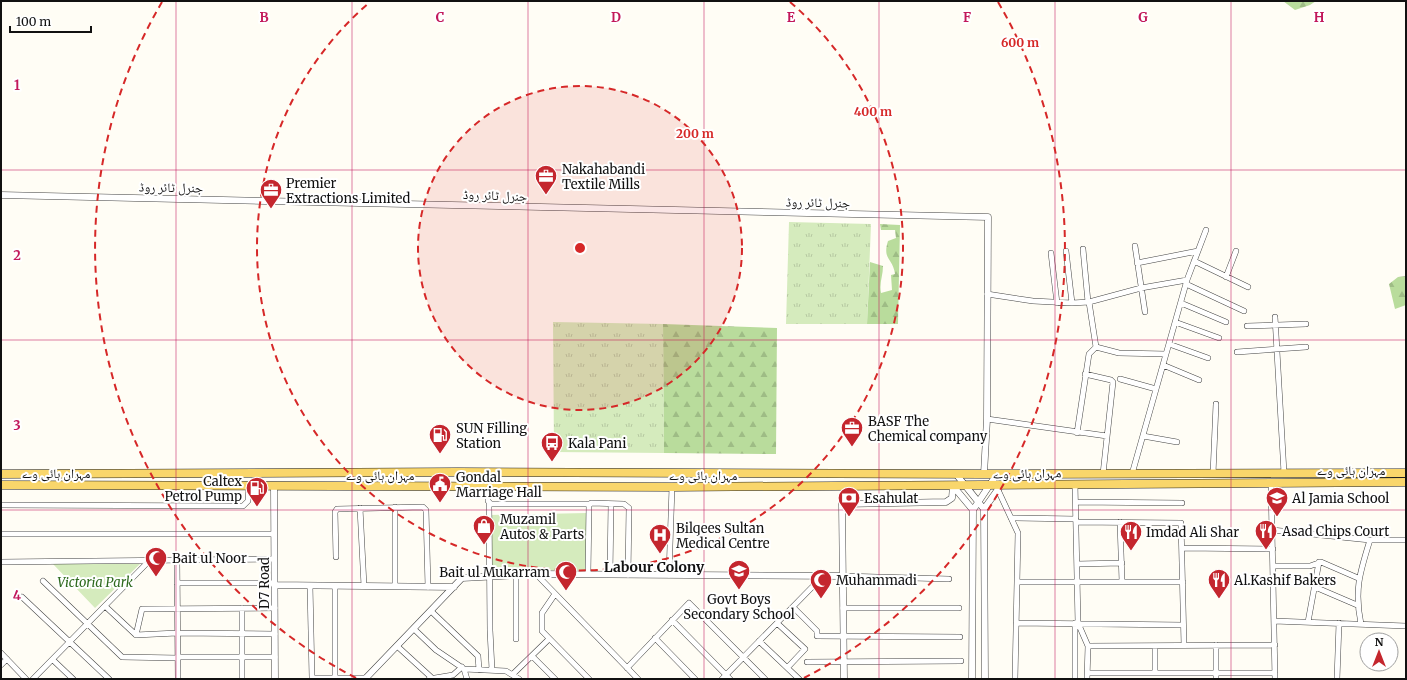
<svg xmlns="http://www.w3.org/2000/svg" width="1407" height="680" font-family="Merriweather,'Noto Naskh Arabic',serif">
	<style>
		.grass { fill: url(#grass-tufts) }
		.forest { fill: url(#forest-firs) }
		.park { fill: #d5ebbd }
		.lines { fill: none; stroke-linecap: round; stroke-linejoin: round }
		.minor-casing { stroke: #444; stroke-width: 6 }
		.tertiary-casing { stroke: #444; stroke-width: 7 }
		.primary-casing { stroke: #222; stroke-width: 9 }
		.minor { stroke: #fff; stroke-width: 5 }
		.tertiary { stroke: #fff; stroke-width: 6 }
		.primary { stroke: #f9d66b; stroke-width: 8 }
		.grid { fill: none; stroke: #c2185b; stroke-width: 1; stroke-opacity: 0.55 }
		.ring { fill: none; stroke: #d62828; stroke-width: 2; stroke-dasharray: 7 5 }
		.labels { text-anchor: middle; stroke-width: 4; stroke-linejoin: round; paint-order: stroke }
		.poi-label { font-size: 13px; fill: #111; stroke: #fff; text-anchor: start }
		.street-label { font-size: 13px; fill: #111; stroke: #fff }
		.park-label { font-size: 13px; font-style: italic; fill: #2f6b1f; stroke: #fff }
		.neighbourhood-label { font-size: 14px; font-weight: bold; fill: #111; stroke: #fff }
		.grid-label { font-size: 13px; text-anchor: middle; font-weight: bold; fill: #c2185b; stroke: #fff; stroke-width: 4; stroke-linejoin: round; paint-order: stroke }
		.centre { fill: #d62828; stroke: #fff; stroke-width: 2 }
		.ring-label { font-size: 12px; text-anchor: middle; font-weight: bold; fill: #d62828; stroke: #fff; stroke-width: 4; stroke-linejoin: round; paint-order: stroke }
	</style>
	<defs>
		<pattern id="grass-tufts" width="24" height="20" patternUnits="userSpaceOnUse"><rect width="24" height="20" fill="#d5ebbd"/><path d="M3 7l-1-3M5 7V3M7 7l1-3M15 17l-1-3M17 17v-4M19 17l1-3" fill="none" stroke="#b6c8a1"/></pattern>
		<pattern id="forest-firs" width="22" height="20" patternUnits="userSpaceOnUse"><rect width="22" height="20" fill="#b9dc9c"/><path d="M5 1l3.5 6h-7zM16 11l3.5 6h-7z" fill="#9ebc85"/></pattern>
	</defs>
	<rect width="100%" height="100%" fill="#fffdf5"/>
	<path class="grass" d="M789 222 871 224 867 324H786Z
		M553 322 663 324 664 453 554 452Z"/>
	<path class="forest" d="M1283 1H1316L1310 5 1295 10Z
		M880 224 900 225 898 324H867L870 262 883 266C883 276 879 283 881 293L892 290 891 275 895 274C893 258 882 260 888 241L896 238 895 230H881Z
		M1406 276V305L1395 309 1389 284 1398 277Z
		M663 324 777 328 776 454 664 453Z"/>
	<path class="park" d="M586 513V570L491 571 490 515Z
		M53 564H140L95 608Z"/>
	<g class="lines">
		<g class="minor-casing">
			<path id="minor" d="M1135 246 1145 312
				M1083 249 1088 302
				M1066 251 1072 303
				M1051 253 1057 303
				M1194 261 1248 287
				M1137 263 1198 251
				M1226 277 1236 251
				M1186 284 1244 311
				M987 294 1033 301 1072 303 1089 302 1141 288 1187 280
				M1089 302 1096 347 1119 353 1166 354
				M1181 303 1226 322
				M1275 317 1284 473
				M1175 322 1219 338
				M1247 326 1306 324
				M1169 344 1208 358
				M1237 352 1306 347
				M1163 365 1199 380
				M1085 374 1111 380 1113 382 1103 474
				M1120 379 1156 389
				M987 419 1107 436
				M1077 433 1089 354 1096 347
				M1143 436 1177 442
				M1132 474 1187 280 1206 230
				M1213 474 1216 404
				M1271 483 1275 679
				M1075 484 1078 623 1088 646 1087 679
				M488 486V501L491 504H590
				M998 490 1018 533 1015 679
				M1076 502 1182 503
				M489 503 490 630 492 670
				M1 505 243 506 248 501 249 486
				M395 507V586
				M360 508 364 586
				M1011 518 1076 519
				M1076 522 1181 523 1184 645
				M1120 522 1122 582
				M1272 530 1370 540H1406
				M1 534H274
				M1183 548 1273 549
				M336 557 335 512 337 509 423 507 426 510 428 587
				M177 561 178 679
				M1 562 274 559
				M1077 564 1122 563
				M1273 566H1310L1321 562 1358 578
				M536 574 638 679
				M588 574 589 505 591 503 624 504 629 508 628 575
				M610 574 611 504
				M669 575 672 487
				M842 576 949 579
				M43 581 122 657 178 658
				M1017 582H1183
				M177 583H274
				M310 586 312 678H335
				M335 586V678H366
				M1315 587 1357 605
				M555 594 542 613V631L589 679
				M22 597 109 679
				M105 606 136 635 177 633
				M793 607 817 631V636L960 637
				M843 608H959
				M431 611 478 656 479 670
				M672 620 730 679
				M1274 621 1406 626
				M1308 622 1319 562
				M777 623 805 649 788 667
				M1016 623 1183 625
				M1075 623V679
				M1361 624C1354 590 1360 572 1370 540
				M414 629 436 650 464 669 467 679
				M177 633 275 634
				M136 635 142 609 275 608
				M655 638 695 679
				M516 639V575
				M759 641 799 679
				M1216 645V679
				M397 646 432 678
				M1088 646 1275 645
				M1155 646V673
				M1 653 26 679
				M532 656 555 679
				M178 657H275
				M53 660 73 679
				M807 662 961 661
				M1 665 7 659
				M627 668 689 603 765 679
				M464 669 506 671 519 679
				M1088 673H1275
				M513 674 549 639
				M33 679 148 562
				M242 679V608
				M429 679 453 675 462 667
				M722 679 823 576
				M1337 679 1339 623"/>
		</g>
		<g class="tertiary-casing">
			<path id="tertiary" d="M1 195C330 201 659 208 988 217L987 419 984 474
				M956 474 984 509 985 679
				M274 486 275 679
				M953 486 973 510
				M984 509 1001 485
				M274 585 454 587
				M365 679 462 578 536 574 842 576
				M844 679 842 504 946 502 952 498 953 486
				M972 679 973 510 997 474"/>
		</g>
		<g class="primary-casing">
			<path id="primary" d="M1 474 458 472 984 474 1406 473
				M1 485 672 487 1406 482"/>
		</g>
		<use href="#minor" class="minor"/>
		<use href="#tertiary" class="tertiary"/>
		<use href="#primary" class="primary"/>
	</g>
	<path class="grid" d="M176 1V679M352 1V679M528 1V679M704 1V679M879 1V679M1055 1V679M1231 1V679M1 170H1406M1 340H1406M1 510H1406"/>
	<circle cx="580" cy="248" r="162" fill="#d62828" fill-opacity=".12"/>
	<g class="ring">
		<circle cx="580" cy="248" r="162"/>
		<path d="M790 2A323 323 0 1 1 370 2"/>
		<path d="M356 678A485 485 0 0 1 162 2M998 2A485 485 0 0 1 804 678"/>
	</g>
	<defs>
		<g id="office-pin" transform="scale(1.15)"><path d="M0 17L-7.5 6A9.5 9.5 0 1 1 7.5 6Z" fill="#c4262e" stroke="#fff"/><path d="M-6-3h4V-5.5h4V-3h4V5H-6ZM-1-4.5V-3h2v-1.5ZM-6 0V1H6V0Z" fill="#fff"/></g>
		<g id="fuel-pin" transform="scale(1.15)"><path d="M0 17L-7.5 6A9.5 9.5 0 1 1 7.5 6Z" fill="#c4262e" stroke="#fff"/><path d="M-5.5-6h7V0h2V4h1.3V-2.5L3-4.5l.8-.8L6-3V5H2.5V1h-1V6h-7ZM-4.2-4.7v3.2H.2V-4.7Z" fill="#fff"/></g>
		<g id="bus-pin" transform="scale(1.15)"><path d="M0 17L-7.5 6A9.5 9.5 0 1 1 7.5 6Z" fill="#c4262e" stroke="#fff"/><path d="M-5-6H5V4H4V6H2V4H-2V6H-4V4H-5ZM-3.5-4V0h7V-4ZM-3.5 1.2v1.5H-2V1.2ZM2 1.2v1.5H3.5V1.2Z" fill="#fff"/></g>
		<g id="civic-pin" transform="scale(1.15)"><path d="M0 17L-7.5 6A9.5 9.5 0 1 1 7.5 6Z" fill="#c4262e" stroke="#fff"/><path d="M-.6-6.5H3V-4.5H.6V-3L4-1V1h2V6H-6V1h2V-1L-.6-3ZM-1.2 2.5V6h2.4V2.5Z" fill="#fff"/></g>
		<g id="bank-pin" transform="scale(1.15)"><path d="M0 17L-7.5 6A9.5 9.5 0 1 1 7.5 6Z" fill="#c4262e" stroke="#fff"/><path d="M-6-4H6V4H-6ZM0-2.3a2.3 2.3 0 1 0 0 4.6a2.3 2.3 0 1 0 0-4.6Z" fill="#fff"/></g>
		<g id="school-pin" transform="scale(1.15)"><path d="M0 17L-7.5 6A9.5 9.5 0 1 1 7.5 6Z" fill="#c4262e" stroke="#fff"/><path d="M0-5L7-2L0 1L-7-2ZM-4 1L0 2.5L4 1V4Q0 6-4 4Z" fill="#fff"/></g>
		<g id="shop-pin" transform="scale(1.15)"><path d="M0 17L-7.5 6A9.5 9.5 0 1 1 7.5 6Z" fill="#c4262e" stroke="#fff"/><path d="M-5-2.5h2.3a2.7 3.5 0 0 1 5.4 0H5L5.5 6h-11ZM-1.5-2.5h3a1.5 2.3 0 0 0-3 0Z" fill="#fff"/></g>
		<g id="restaurant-pin" transform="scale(1.15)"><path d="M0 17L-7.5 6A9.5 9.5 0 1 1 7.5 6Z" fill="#c4262e" stroke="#fff"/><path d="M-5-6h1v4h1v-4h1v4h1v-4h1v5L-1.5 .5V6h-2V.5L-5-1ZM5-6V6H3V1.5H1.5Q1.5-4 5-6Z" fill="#fff"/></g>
		<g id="hospital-pin" transform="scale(1.15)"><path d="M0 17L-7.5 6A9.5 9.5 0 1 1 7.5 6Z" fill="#c4262e" stroke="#fff"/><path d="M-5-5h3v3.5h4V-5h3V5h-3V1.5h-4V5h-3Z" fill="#fff"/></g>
		<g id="mosque-pin" transform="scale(1.15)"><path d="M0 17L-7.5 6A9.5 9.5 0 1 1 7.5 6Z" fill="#c4262e" stroke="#fff"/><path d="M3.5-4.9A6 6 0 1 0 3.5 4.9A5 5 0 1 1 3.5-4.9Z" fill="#fff"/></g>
	</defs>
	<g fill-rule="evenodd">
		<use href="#office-pin" x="546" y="176"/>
		<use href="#office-pin" x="271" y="190"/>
		<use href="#office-pin" x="852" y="428"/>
		<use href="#fuel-pin" x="440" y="435"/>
		<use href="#bus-pin" x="552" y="443"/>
		<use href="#civic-pin" x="440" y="484"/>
		<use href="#fuel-pin" x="257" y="488"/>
		<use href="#bank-pin" x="849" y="498"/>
		<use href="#school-pin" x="1277" y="498"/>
		<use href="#shop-pin" x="484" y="526"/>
		<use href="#restaurant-pin" x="1266" y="531"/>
		<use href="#restaurant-pin" x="1131" y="532"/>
		<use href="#hospital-pin" x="660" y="535"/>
		<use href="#mosque-pin" x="156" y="558"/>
		<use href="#school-pin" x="739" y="571"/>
		<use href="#mosque-pin" x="566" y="572"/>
		<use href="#mosque-pin" x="821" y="580"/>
		<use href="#restaurant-pin" x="1219" y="580"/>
	</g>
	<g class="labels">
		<g class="poi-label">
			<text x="562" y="174">Nakahabandi<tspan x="562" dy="15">Textile Mills</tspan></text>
			<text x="286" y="188">Premier<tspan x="286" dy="15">Extractions Limited</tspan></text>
			<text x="868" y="426">BASF The<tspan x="868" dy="15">Chemical company</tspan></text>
			<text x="456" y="433">SUN Filling<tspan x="456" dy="15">Station</tspan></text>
			<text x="568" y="448">Kala Pani</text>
			<text x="456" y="482">Gondal<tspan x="456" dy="15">Marriage Hall</tspan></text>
			<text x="242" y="486" text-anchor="end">Caltex<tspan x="242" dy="15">Petrol Pump</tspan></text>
			<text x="864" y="503">Esahulat</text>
			<text x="1292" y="503">Al Jamia School</text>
			<text x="500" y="524">Muzamil<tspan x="500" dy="15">Autos &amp; Parts</tspan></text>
			<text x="676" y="533">Bilqees Sultan<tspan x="676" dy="15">Medical Centre</tspan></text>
			<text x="1282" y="536">Asad Chips Court</text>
			<text x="1146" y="537">Imdad Ali Shar</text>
			<text x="172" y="563">Bait ul Noor</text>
			<text x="550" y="577" text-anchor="end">Bait ul Mukarram</text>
			<text x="836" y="585">Muhammadi</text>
			<text x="1234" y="585">Al.Kashif Bakers</text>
			<text x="739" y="604" text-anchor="middle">Govt Boys<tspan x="739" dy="15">Secondary School</tspan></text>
		</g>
		<g class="street-label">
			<text transform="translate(171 187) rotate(1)" y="5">جنرل ٹائر روڈ</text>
			<text transform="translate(495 195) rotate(2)" y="5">جنرل ٹائر روڈ</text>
			<text transform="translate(818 202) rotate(1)" y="5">جنرل ٹائر روڈ</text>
			<text x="1351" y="475">مہران ہائی وے</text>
			<text x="56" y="478">مہران ہائی وے</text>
			<text transform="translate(1027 473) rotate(-1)" y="5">مہران ہائی وے</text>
			<text x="380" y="480">مہران ہائی وے</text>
			<text x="703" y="480">مہران ہائی وے</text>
			<text transform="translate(264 583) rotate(-90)" y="5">D7 Road</text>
		</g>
		<g class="park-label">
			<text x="95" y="587">Victoria Park</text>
		</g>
		<g class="neighbourhood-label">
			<text x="654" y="572">Labour Colony</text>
		</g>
	</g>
	<g class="grid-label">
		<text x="264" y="22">B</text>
		<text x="440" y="22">C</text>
		<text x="616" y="22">D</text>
		<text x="791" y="22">E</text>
		<text x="967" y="22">F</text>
		<text x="1143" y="22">G</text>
		<text x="1319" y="22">H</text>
		<text x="17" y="90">1</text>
		<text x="17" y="260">2</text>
		<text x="17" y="430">3</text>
		<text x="17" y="600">4</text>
	</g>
	<circle cx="580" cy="248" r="6" class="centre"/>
	<g class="ring-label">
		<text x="1020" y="47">600 m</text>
		<text x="873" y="116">400 m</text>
		<text x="695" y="138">200 m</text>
	</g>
	<rect width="1407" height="680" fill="none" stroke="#111111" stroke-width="4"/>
	<g transform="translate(1379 652)"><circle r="19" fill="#ffffff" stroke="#a0a0a0"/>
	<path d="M0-3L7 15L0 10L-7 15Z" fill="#c4262e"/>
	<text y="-6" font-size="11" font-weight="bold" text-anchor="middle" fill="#111111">N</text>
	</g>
	<path d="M10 26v6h81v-6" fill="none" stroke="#111111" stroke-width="2"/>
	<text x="16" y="26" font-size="12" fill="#111111" stroke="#ffffff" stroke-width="3" paint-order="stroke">100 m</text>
</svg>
